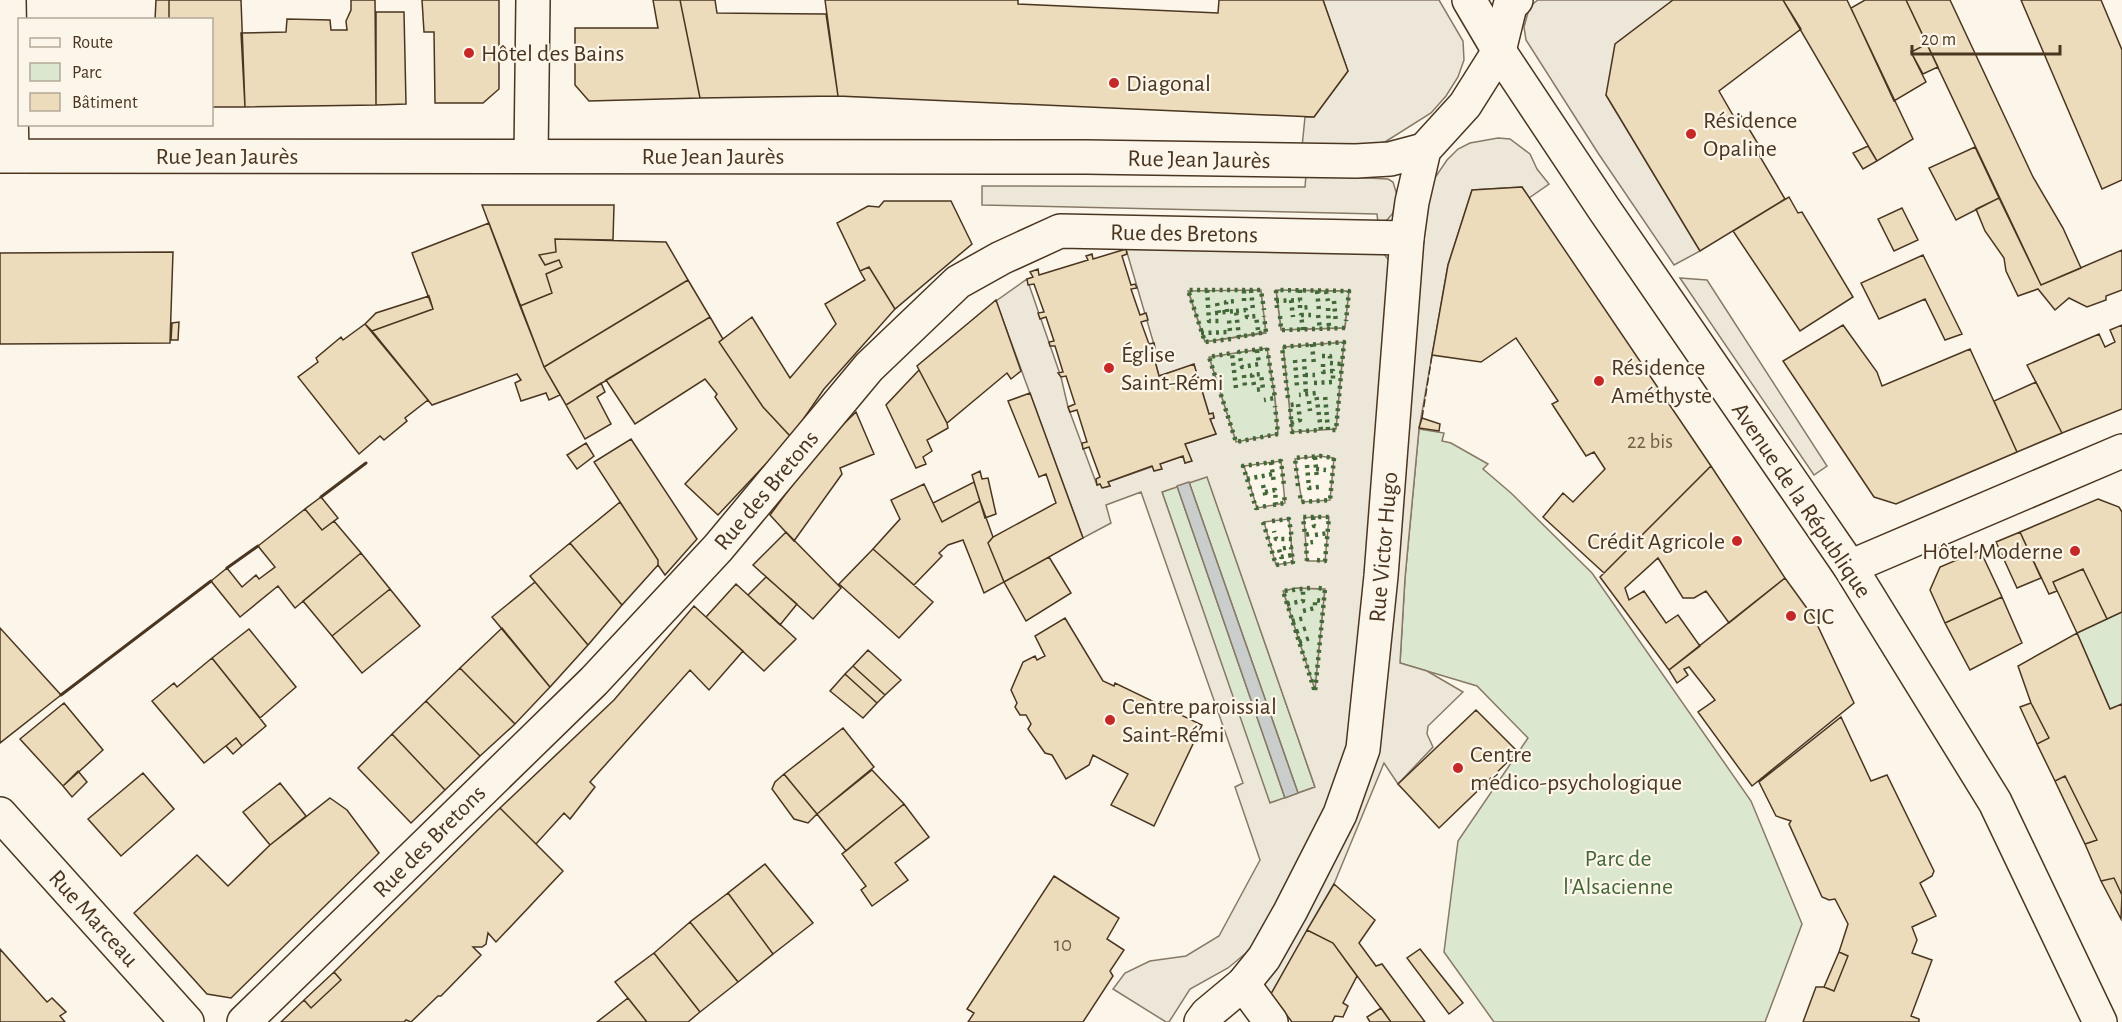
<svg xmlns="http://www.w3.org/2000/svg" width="2122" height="1022" font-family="'Alegreya Sans',sans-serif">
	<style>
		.green { fill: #dce7d0; stroke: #887966; stroke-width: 1.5 }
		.parking { fill: #ede7d9; stroke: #887966; stroke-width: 1.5; fill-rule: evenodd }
		.water { fill: #c9cecd; stroke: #887966; stroke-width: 1.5 }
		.building { fill: #ecdcbc; stroke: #4a3520; stroke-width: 1.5 }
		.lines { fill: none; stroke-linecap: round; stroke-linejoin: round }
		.minor-casing { stroke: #4a3520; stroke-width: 36 }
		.tertiary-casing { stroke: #4a3520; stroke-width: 36 }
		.secondary-casing { stroke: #4a3520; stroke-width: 36 }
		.minor { stroke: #fbf6e9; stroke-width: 33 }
		.tertiary { stroke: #fbf6e9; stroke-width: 33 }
		.secondary { stroke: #fbf6e9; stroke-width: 33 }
		.hedge { stroke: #436837; stroke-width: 4.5; stroke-dasharray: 3 4.5; stroke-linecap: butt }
		.fence { stroke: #4a3520; stroke-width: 1.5; stroke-dasharray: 8 3; stroke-linecap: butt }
		.wall { stroke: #4a3520; stroke-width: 3 }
		.poi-dot { fill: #c62828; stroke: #fbf6e9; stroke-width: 2 }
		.labels { text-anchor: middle; stroke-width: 4.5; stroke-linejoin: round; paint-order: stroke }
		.number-label { font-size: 21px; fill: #725f47 }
		.poi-label { font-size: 24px; fill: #4a3520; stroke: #fbf6e9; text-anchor: start }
		.street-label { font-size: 24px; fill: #4a3520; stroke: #fbf6e9 }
		.park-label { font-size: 24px; fill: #436837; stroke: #fbf6e9 }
	</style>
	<rect width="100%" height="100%" fill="#fbf6e9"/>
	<path class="green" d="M1188 290H1261L1266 332 1205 342Z
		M1276 290 1349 291 1345 328 1281 330Z
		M1344 342 1336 430 1292 432 1283 347Z
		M1267 348 1275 398 1278 434 1236 442 1209 357Z
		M1419 429 1444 433 1442 441 1451 443 1488 464 1483 469 1511 493 1592 573 1751 801 1802 924 1765 1022H1494L1444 952 1458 841 1528 738 1477 686 1400 663 1405 578Z
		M1207 476 1315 787 1298 793 1189 482Z
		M1177 486 1285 798 1269 803 1162 492Z
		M1296 588 1325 589 1315 692 1283 591Z
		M2122 612V704L2110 709 2077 633Z"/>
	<path class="parking" d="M1323 0H1439L1463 41 1464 60 1458 77 1446 96 1431 113 1385 142 1363 146 1302 147 1305 117H1314L1348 71Z
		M1538 0H1673L1606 95 1700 251 1674 265 1598 153 1526 40 1524 27 1527 16 1530 6Z
		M1498 138 1510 139 1530 154 1537 169 1549 184 1529 198 1522 187 1472 190 1448 265 1419 429 1405 578 1400 663 1427 671 1463 692 1428 726 1427 734 1433 747 1398 784 1384 763 1334 884 1267 1001 1263 987 1267 978 1345 830 1424 203 1432 182 1447 160 1458 149 1470 143Z
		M1306 175 1388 179 1393 182 1397 195 1393 213 1387 220 1378 223 1377 214 982 205V186L1305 187Z
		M1126 249 1383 253 1393 265 1351 734 1336 785 1262 934 1246 953 1228 968 1190 989 1169 1022H1166L1113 989 1125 973 1150 961 1186 956 1219 936 1260 860 1235 787 1243 783 1141 492 1106 505 1111 523 1083 538 996 301 1027 279 1061 377 1068 407 1097 485 1100 484 1103 488 1110 486 1108 482 1183 456 1185 463 1191 461 1185 444 1216 434 1210 419 1214 418 1213 414H1209L1200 384 1203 382 1202 378H1198L1194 365 1159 376 1152 350 1155 348ZM1261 290 1266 333 1205 342 1188 291ZM1276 290 1349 291 1345 328 1281 330ZM1344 342 1336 429 1292 432 1283 347ZM1267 348 1275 398 1278 434 1236 442 1209 357ZM1319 456 1334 458 1330 500 1302 502 1295 459ZM1281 461 1285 503 1257 508 1244 466ZM1207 477 1315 787 1270 803 1162 492ZM1313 517H1329L1325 561H1307L1304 518ZM1289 519 1293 562 1276 565 1264 522ZM1296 588 1325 589 1315 690 1283 591Z
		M1680 278 1707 280 1827 466 1814 475Z"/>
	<path class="water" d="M1189 482 1298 793 1285 798 1177 486Z"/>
	<path class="building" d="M156 0H169V20H155Z
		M169 0H241L245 107H212V20H169Z
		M351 0H375L376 105 245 107 241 33 286 32 287 19 330 20 331 30H347L346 21 351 10Z
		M422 0H499V89L483 103H435L434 32H424Z
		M653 0H680L700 98 589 101 575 85V28H658Z
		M680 0H715L717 13 826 14 838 96 700 98Z
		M825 0H1018V4L1218 13 1219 0H1323L1348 71 1314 117 838 96Z
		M1673 0H1783L1801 29 1719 91 1734 117 1740 114 1763 152 1759 155 1785 199 1700 251 1606 95 1615 44Z
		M1783 0H1847L1913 139 1877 161Z
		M1865 0H1906L1927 44 1911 52 1926 82 1894 101 1851 8Z
		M1906 0H1950L2033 177 2063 228 2081 268 2041 285Z
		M2021 0H2101L2122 50V180L2102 189Z
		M376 12H404L406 104 376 105Z
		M1927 44 1938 67 1923 74 1911 52Z
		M1868 146 1877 161 1863 169 1853 153Z
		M1975 147 1999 198 1956 220 1929 168Z
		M1522 187 1711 466 1604 573 1543 517 1563 493 1573 502 1605 469 1594 452 1586 456 1552 404 1558 401 1516 338 1481 362 1432 355 1448 265 1472 190Z
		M1789 197 1798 213 1802 212 1853 297 1800 331 1733 231Z
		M1999 198 2041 285 2122 250V290L2106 296V300L2087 307 2069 298 2055 310 2038 289 2018 296 2006 271 2004 258 1985 231 1976 209Z
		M884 201H951L972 244 895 309 869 267 860 271 837 223 868 206 879 207Z
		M482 205H614L613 240 555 239 556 252 539 255 545 265 559 260 562 267 546 274 552 293 520 306Z
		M1902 208 1918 240 1894 251 1878 219Z
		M489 223 544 367 560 395 549 400 546 393 521 401 515 383 521 380 517 374 432 405 372 331 433 309 412 253Z
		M555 239 666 242 688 280 544 367 520 306 552 293 546 274 562 267 559 260 545 265 539 255 556 252Z
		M1126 249 1127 254 1122 256 1131 285 1135 284 1137 288 1131 289 1140 315 1146 313 1148 320 1141 322 1149 344 1154 343 1155 348 1152 350 1159 376 1194 364 1198 378H1201L1203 382 1200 384 1209 414 1213 413 1214 418 1210 419 1216 434 1185 444 1192 461 1185 463 1183 456 1160 464 1162 469 1154 471 1152 466 1108 482 1110 486 1102 488 1100 484 1097 485 1096 479 1100 477 1089 447 1083 449 1082 443 1087 442 1077 410 1070 412 1068 407 1075 404 1066 376 1061 377 1058 373 1063 372 1055 346H1050L1049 342 1054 341 1046 317 1040 319 1038 313 1044 312 1034 284 1028 285 1027 279 1033 277 1030 272 1038 269 1039 275 1088 260 1086 256 1092 254 1093 259Z
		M173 252 170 343 0 344V253Z
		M1923 255 1962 334 1945 340 1925 299 1879 319 1861 283Z
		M869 267 895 309 824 389 791 437 763 407 719 342 752 317 790 378 836 324 825 304 865 280 860 271Z
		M688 280 710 317 566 405 544 367Z
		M429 296 433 309 372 331 365 324 376 313Z
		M996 300 1021 371 1011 379 1007 373 947 423 917 366Z
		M710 317 723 339 719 342 763 407 791 437 718 515 685 484 737 429 715 397 717 394 705 379 635 424 606 380Z
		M179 322 178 340H171L172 323Z
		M365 324 428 400 405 418 407 421 384 440 380 436 359 454 298 377 318 362 316 358 341 337 343 340Z
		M1843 325 1877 372 1882 386 1970 349 2017 452 1896 504 1874 497 1783 361Z
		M2122 325V409L2062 433 2027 365 2099 334 2105 347 2115 342 2110 330Z
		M919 370 947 423 948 428 927 440 932 451 923 457 926 464 916 468 886 405Z
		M2036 382 2062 433 2017 452 1994 401Z
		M601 383 605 392 597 397 611 424 585 439 566 405Z
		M1030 393 1083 538 1004 582 988 543 993 537 1056 503 1046 474 1039 477 1008 401Z
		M856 412 874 454 840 468 842 474 794 541 770 515 822 445Z
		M1422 418 1440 424 1439 431 1419 428Z
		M631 439 697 539 665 575 658 565V560L594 462Z
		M586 443 594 456 577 469 567 455Z
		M1711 466 1785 578 1729 623 1706 591 1694 598H1683L1658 558 1625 588 1629 600 1644 591 1666 623 1678 615 1700 646 1669 670 1600 577Z
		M980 471 982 479 988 478 996 514 985 518 972 475Z
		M974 482 980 501 942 522 933 503Z
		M924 484 942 522 980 501 993 537 988 543 1004 582 984 593 963 540 948 545 939 553 942 556 914 585 873 549 900 519 891 500Z
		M321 497 338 518 322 530 305 509Z
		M2098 499 2119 507 2122 512V612L2107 619 2083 569 2053 582 2057 591 2049 594 2020 532Z
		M620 502 658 560V565L622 605 570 543Z
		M305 509 322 530 334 521 361 553 295 608 278 586 240 617 211 581 227 568 242 587 256 575 259 579 275 567 258 546Z
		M786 532 841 588 813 619 753 565Z
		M2020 532 2041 578 2017 588 1996 542Z
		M570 543 622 605 588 645 530 576Z
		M873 549 933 602 899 638 839 584Z
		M1980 550 2002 597 1945 623 1930 590 1940 567Z
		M361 553 390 589 332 636 303 601Z
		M1049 557 1071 593 1026 621 1004 582Z
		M2083 569 2107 619 2077 633 2053 582Z
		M766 577 797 604 780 625 748 595Z
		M1785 578 1814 618 1854 703 1752 786 1698 712 1715 700 1689 667 1684 669 1688 675 1677 683 1669 670Z
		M535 582 588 645 550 687 492 617Z
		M736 584 796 639 764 671 706 617Z
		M390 589 420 626 362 673 332 636Z
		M2002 597 2022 643 1970 670 1945 623Z
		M694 606 743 651 709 690 690 670 590 782 595 787 570 819 564 813 536 844 500 808 614 700Z
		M1065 618 1103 681 1114 686 1115 683 1202 725 1154 826 1111 805 1128 774 1093 755 1089 765 1066 779 1052 755 1045 753 1028 729 1031 724 1026 715H1020L1015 707 1017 703 1011 690 1023 662 1035 656 1037 660 1045 656 1035 636Z
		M0 628 61 695 0 743Z
		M502 628 550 687 515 724 460 668Z
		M249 629 296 687 260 718 212 658Z
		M2077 633 2110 709 2122 704V895L2114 878 2101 881 2085 844 2097 840 2065 776 2055 781 2037 744 2049 738 2031 703 2018 666Z
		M868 650 901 680 885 695 853 666Z
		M212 658 266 726 242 746 236 738 204 763 152 701 174 683 177 687Z
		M853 666 885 695 877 703 845 674Z
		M460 668 515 724 480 756 426 701Z
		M845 674 877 703 863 718 830 691Z
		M426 701 480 756 445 790 392 734Z
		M64 703 103 750 63 786 20 739Z
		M2031 703 2049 738 2037 744 2020 707Z
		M1476 710 1518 752 1439 828 1398 784Z
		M1841 717 1871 781 1887 775 1934 871 1932 876 1920 883 1936 916 1912 927 1917 940 1912 953 1932 960 1911 1016 1919 1019V1022H1803L1816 987H1824L1834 991 1848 956 1839 952 1848 924 1835 899 1829 900 1822 897 1789 824 1791 821 1776 816 1759 782Z
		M843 728 874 767 817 814 784 774Z
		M392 734 445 790 411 823 358 768Z
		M236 738 242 746 233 754 226 746Z
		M872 770 904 804 846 851 817 814Z
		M78 771 87 782 72 797 63 786Z
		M143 773 174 809 121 856 88 819Z
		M784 774 817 814 808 823 794 819 772 789 775 782Z
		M2065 776 2097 840 2085 844 2055 781Z
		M280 783 306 816 270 845 243 812Z
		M330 798 347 810 379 853 231 998 207 994 134 913 197 855 228 886 270 845Z
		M904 804 929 837 895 863 908 880 872 906 861 890 866 886 842 854Z
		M500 808 563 871 496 942 488 933 486 944 482 947H473L481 955 441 996H438L411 1022 406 1020 404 1022H281L304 1000 311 1008 341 980 334 972Z
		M765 864 813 923 773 954 728 893Z
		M1054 876 1119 918 1107 939 1124 950 1110 971 1113 976 1083 1022H968L974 1013 967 1009Z
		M2114 878 2122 895 2121 919 2101 881Z
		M1334 884 1375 920 1359 943 1376 966 1382 964 1425 1022H1391L1333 943 1307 930Z
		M728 893 773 954 738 982 690 922Z
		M690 922 738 982 700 1012 654 953Z
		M1307 930 1333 943 1357 976 1343 1003 1348 1006 1343 1017 1335 1016 1332 1022H1292L1271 994Z
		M0 949 47 1002 52 998 66 1012 60 1016 65 1022H0Z
		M1420 949 1463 1003 1449 1014 1407 958Z
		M1839 952 1848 956 1834 991 1824 987Z
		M654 953 700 1012 688 1022H647L615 982Z
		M334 972 341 980 311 1008 304 1000Z
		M628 998 647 1022H597Z
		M1381 1008 1391 1022H1370L1367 1017Z"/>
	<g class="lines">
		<g class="minor-casing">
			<path id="minor" d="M9 0 12 156
				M0 156 1086 157 1356 161 1390 159 1424 150
				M531 156 533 0
				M1850 567 2122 451
				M0 814 187 1022
				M1243 984 1271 1022
				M244 1022 594 681 718 548 869 367 958 282 1001 258 1060 231 1407 238"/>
		</g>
		<g class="tertiary-casing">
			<path id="tertiary" d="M1201 1022 1207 1014 1243 984 1264 958 1290 912 1340 814 1363 749 1381 576 1407 238 1412 202 1424 150 1465 105 1499 51 1510 6 1516 0"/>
		</g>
		<g class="secondary-casing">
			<path id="secondary" d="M1469 0 1499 51 1604 209 1850 567 1995 802 2100 1022"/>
		</g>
		<use href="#minor" class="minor"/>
		<use href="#tertiary" class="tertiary"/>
		<use href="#secondary" class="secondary"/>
		<path class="hedge" d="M1207 290 1209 321H1220
			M1251 290 1253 310
			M1300 290V308L1311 307
			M1317 291 1319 310
			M1326 291 1328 301
			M1291 300 1293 317
			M1244 301V290
			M1276 301 1300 300
			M1334 301 1336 323
			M1217 303 1219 313
			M1277 308 1276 290 1349 291 1346 321
			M1328 308 1329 328
			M1236 311 1246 310 1247 317 1256 316 1258 330
			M1227 312 1226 302 1235 301
			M1215 313 1236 311 1239 337 1266 332 1264 316
			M1318 315 1320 329
			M1280 316 1281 330 1345 328
			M1303 330 1301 315H1311
			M1201 333 1230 332 1229 320
			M1231 339 1205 342 1188 290H1261L1264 310
			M1312 344 1314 365
			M1257 350 1259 364 1242 367 1239 352 1267 348 1275 398 1264 400
			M1322 356H1330V363L1342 364
			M1304 359 1306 394
			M1295 360 1297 387
			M1244 375 1245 387
			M1305 375H1315
			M1314 383 1333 382V371L1323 372V364
			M1254 385 1252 375 1261 374 1263 389 1254 390
			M1236 388 1232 353 1209 357 1236 442 1278 434 1275 406
			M1288 398 1282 347 1344 342 1336 430H1328L1325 395
			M1309 401 1310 411
			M1291 423 1300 420 1298 404 1290 405 1292 432 1321 430 1316 393 1299 395
			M1315 457 1317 479
			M1271 462 1274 483
			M1307 465 1309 488 1319 487
			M1316 469 1326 470
			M1247 479 1273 474
			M1263 485 1266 498
			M1298 486 1295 458 1320 456 1334 458 1330 500 1301 502 1300 495
			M1265 492 1275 490 1276 504
			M1273 505 1285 503 1284 495
			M1266 506 1256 508 1243 466 1281 461 1284 486
			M1313 517 1314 526H1320
			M1272 521 1289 519 1292 539H1276L1274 531
			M1263 522 1276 565 1293 562 1291 547 1279 549 1281 557 1292 555
			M1309 534 1305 535 1303 517H1329L1325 561 1316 560
			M1315 535 1328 533
			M1307 561 1306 543 1313 542
			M1310 588 1283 591 1315 692 1325 589 1318 588
			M1287 604 1303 601V588
			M1303 611 1315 608V600L1324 601
			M1292 621 1305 618
			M1296 632 1307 628
			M1299 642 1310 638"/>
		<path class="fence" d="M1422 418 1432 355"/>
		<path class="wall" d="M321 497 366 463
			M227 568 258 546
			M61 695 211 581"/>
	</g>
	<g class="poi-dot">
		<circle cx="469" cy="53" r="6"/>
		<circle cx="1114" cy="83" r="6"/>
		<circle cx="1691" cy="134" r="6"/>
		<circle cx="1109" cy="368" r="6"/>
		<circle cx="1599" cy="381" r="6"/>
		<circle cx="1737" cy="541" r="6"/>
		<circle cx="2075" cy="551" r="6"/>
		<circle cx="1791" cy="616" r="6"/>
		<circle cx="1110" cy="720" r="6"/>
		<circle cx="1458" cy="768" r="6"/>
	</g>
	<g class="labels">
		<g class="number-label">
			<text x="1650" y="448">22 bis</text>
			<text x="1063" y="951">10</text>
		</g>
		<g class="poi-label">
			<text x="481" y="61">Hôtel des Bains</text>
			<text x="1126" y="91">Diagonal</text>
			<text x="1703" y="128">Résidence<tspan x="1703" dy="28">Opaline</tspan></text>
			<text x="1121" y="362">Église<tspan x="1121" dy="28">Saint-Rémi</tspan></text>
			<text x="1611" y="375">Résidence<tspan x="1611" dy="28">Améthyste</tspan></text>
			<text x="1725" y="549" text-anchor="end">Crédit Agricole</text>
			<text x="2063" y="559" text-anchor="end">Hôtel Moderne</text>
			<text x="1803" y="624">CIC</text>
			<text x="1122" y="714">Centre paroissial<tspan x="1122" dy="28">Saint-Rémi</tspan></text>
			<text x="1470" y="762">Centre<tspan x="1470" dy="28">médico-psychologique</tspan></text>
		</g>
		<g class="street-label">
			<text x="227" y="164">Rue Jean Jaurès</text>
			<text x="713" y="164">Rue Jean Jaurès</text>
			<text transform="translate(1199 159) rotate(1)" y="8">Rue Jean Jaurès</text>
			<text transform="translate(1184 233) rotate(1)" y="8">Rue des Bretons</text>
			<text transform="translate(766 490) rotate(-50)" y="8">Rue des Bretons</text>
			<text transform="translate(1802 500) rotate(56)" y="8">Avenue de la République</text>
			<text transform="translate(1383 547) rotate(-85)" y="8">Rue Victor Hugo</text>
			<text transform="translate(429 841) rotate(-45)" y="8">Rue des Bretons</text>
			<text transform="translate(94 918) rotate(48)" y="8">Rue Marceau</text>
		</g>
		<g class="park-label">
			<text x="1618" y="866">Parc de<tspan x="1618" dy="28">l'Alsacienne</tspan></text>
		</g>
	</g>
	<rect x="18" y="18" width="195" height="108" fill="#fbf6e9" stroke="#b4a999" stroke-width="1.5"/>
	<rect x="30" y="38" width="30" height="9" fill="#fbf6e9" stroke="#b4a999" stroke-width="1.5"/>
	<text x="72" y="48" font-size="18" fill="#4a3520">Route</text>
	<rect x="30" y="63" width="30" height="18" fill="#dce7d0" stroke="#b4a999" stroke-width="1.5"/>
	<text x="72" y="78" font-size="18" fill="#4a3520">Parc</text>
	<rect x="30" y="93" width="30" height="18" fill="#ecdcbc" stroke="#b4a999" stroke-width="1.5"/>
	<text x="72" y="108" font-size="18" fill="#4a3520">Bâtiment</text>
	<path d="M1912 45v9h148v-9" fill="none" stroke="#4a3520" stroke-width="3"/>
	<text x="1921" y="45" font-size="18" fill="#4a3520" stroke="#fbf6e9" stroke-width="4.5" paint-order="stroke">20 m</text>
</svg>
